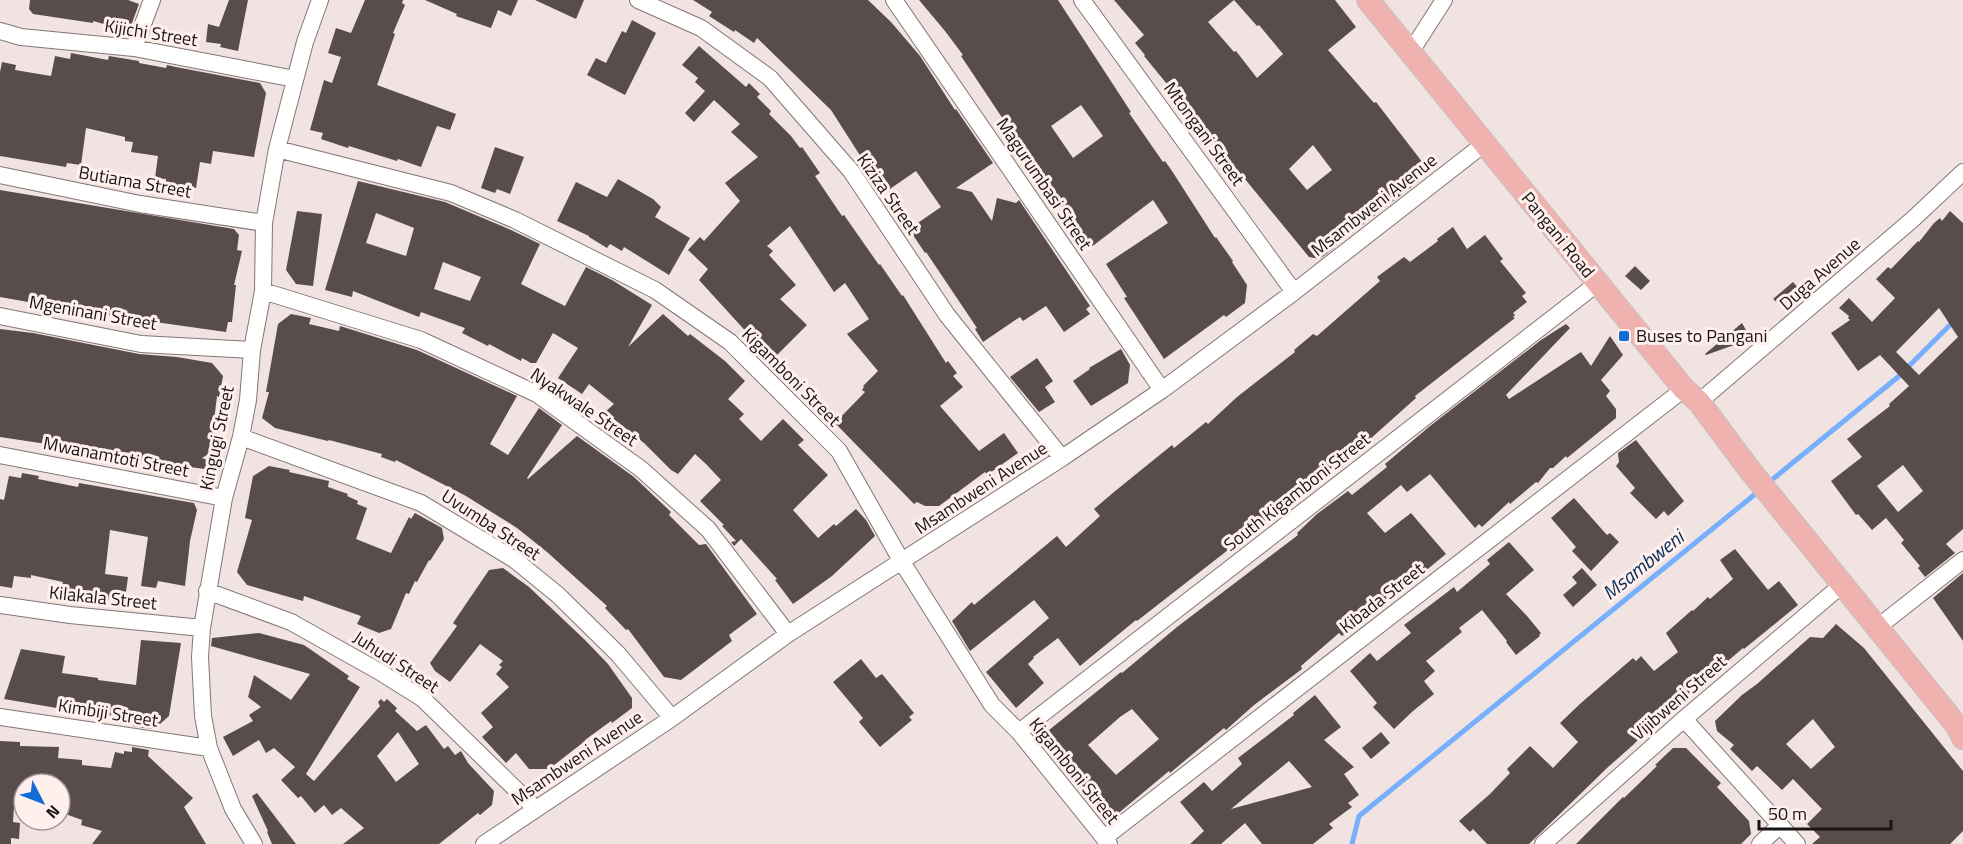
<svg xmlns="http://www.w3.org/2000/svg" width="1963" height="844" font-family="'Titillium Web',sans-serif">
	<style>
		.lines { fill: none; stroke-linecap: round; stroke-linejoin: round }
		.stream { stroke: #76affb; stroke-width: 5 }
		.building { fill: #584d4b; fill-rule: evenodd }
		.minor-casing { stroke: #837675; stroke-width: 18 }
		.major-casing { stroke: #c3c2c2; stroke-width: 24 }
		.minor { stroke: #fff; stroke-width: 16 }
		.major { stroke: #efb2af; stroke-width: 22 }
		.poi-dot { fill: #116cd6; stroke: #fff0ee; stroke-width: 2 }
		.labels { text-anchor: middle; stroke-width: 6; stroke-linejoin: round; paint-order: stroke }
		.street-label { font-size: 18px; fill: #1a1515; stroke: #fff0ee }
		.poi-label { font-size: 18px; fill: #1a1515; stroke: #fff0ee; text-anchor: start }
		.water-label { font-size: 20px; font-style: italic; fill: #062c5a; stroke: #fff0ee }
	</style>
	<rect width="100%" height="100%" fill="#f1e3e1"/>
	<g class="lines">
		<path class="stream" d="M1768 483 1898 377 1963 312
			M1352 844 1359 816 1759 491"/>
	</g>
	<path class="building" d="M30 0H128L139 4 129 31 93 21V23L33 14 29 9Z
		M229 0H248L238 51 220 47 221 44 206 42 208 24 219 27Z
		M365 0H403L402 3 405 5 393 33 395 34 377 85 456 114 450 130 437 126 421 167 398 159 397 161 349 146 348 148 321 139 323 133 310 130 324 80 332 83 341 57 328 53 336 28 351 33Z
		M425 0H518L511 16 498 10 491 28 456 16 457 14Z
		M535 0H584L576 19Z
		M693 0H868L891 22 920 56 955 110 956 109 993 163 956 188 972 192 992 221 997 198 1016 203 1019 200 1090 306 1086 309 1090 314 1064 332 1046 306 1023 321 1020 317 983 342 975 329 977 328 926 252 925 253 909 229 941 207 916 171 884 193 831 110 757 38 754 43 735 30 734 32 709 16 712 12Z
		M919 0H1058L1131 112 1129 113 1163 162 1165 161 1172 171 1215 238 1216 237 1233 261 1232 262 1247 285 1245 303 1226 317 1224 315 1164 359 1124 298 1127 297 1106 264 1168 223 1153 200 1090 248 1001 120 1003 119 961 56 963 55 945 31ZM1081 105 1103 136 1073 158 1051 126Z
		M1114 0H1335L1356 27 1328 50 1374 103 1376 102 1423 163 1419 181 1352 233 1349 230 1334 248 1320 259 1309 257 1144 56 1145 55 1135 43 1144 35ZM1234 0 1257 26 1259 25 1283 54 1257 78 1236 51 1234 52 1208 22ZM1313 145 1332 170 1307 190 1289 169Z
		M632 20 656 33 625 95 587 75 596 58 606 63 622 31 626 33Z
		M699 46 746 87 749 83 760 94 757 97 771 111 769 114 791 136 800 148 802 147 820 173 815 176 842 216 844 215 879 265 880 264 902 296 903 295 946 363 948 361 957 373 953 376 963 387 940 406 979 451 1004 433 1018 453 987 475 985 472 939 506H925L917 502 914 504 835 423 865 392 862 390 864 387 863 386 878 371 847 334 869 319 845 283 834 292 790 226 767 246 773 251 769 255 796 285 780 299 807 325 775 357 763 344 760 347 699 280 708 269 688 250 700 237 704 241 740 201 725 183 758 157 731 132 740 124 714 100 694 122 685 113 705 91 695 82 698 78 682 65Z
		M71 53 108 60 109 56 139 61V63L166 68 167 65 176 67 260 83 266 93 254 157 213 151 211 164 200 162 196 188 166 183V179L155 178 158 156 131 152 133 142 125 141V137L86 128 81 165 67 163 66 167 0 156V72L2 62 16 65 15 70 51 76 55 56 70 59Z
		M495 147 524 157 510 194 497 189 495 193 481 188Z
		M618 179 653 199 661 207 655 217 690 238 669 275 624 247 622 251 610 244 607 248 589 237V236L557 221 576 182 607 197Z
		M358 181 445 202 511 230 540 244 521 284 565 306 586 267 612 280 652 305 628 347 663 314 688 336 690 334 725 361 745 381 728 399 744 414 739 419 761 441 783 419 804 440 798 445 828 475 793 510 818 538 834 524 836 526 856 509 866 520 875 536 832 576 793 604 775 580 777 579 741 539 734 546 731 542 736 541 722 526 724 525 700 501 721 480 706 464 695 454 678 474 671 470 644 443 605 412 614 404 589 384 582 394 558 378 578 348 553 333 536 363H531L522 358 521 361 489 344 488 346 462 333 465 328 429 315 421 312 419 317 353 291 352 297 325 290ZM376 213 414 228 406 256 366 243ZM443 262 481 277 470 301 434 289Z
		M0 190 234 229 239 235 237 250 242 251 234 285H236L232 322H228L226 332 84 312 0 297Z
		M297 211 322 214 313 286 296 284 286 270Z
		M1950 211 1963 223V529L1946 544 1955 553 1925 577 1918 568 1920 566 1901 543 1904 540 1886 518 1872 530 1858 514 1856 515 1831 481 1862 457 1847 439 1890 406 1889 404 1909 386 1880 355 1858 371 1831 333 1850 320 1848 318 1849 316 1839 308 1849 298 1872 322 1895 298 1876 279 1888 267 1891 269 1918 241 1919 242 1934 223 1940 218 1942 221ZM1939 308 1958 337 1919 375 1896 352ZM1903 465 1923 491 1898 512 1877 486Z
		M1453 227 1467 249 1485 235 1503 259 1500 261 1526 293 1522 296 1527 302 1513 313 1515 315 1513 317 1515 318 1415 396 1416 398 1369 440 1302 490 1251 532 1137 621 1136 620 1080 666 1058 638 1033 657 1034 658 1028 664 1044 683 1016 708 986 672 1049 618 1034 600 970 651 952 621 972 602 974 605 1057 536 1066 547 1100 516 1094 509 1114 492 1172 445 1174 448 1206 422 1208 424 1237 397 1295 352 1294 350 1313 334 1317 336 1380 281 1377 277 1404 257 1410 262 1438 241 1437 239Z
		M1635 266 1650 281 1641 290 1625 276Z
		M1793 282 1803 293 1784 308 1773 299Z
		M291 314 311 318 309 324 339 331 340 326 417 350 517 396 490 444 508 455 539 408 562 425 527 478 528 479 577 436 634 477 671 512 669 515 699 545 706 544 757 614 729 635 732 641 681 680 664 677 628 629 626 630 605 608 607 606 547 552 517 528 466 496 396 460 395 462 381 457 382 454 329 440 328 441 275 428 262 418 269 392H266L278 324Z
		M1742 323 1751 339 1706 355 1705 354Z
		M1566 324 1570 328 1506 395 1509 399 1581 352 1591 366 1610 336 1623 355 1601 380 1610 391 1606 396 1616 409V418L1567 458 1566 456 1553 468H1550L1538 483 1536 482 1510 504 1509 502 1482 527 1479 524 1475 528 1430 474 1407 492 1401 485 1367 513 1385 533 1411 513 1446 554 1424 572 1423 571 1358 626 1356 624 1342 636 1339 633 1301 666 1302 669 1254 705 1226 730 1224 728 1170 773 1169 771 1109 821 1089 796 1090 795 1063 765 1060 767 1038 739 1121 672 1122 673 1177 627 1298 535 1297 533 1317 514 1348 491 1352 495 1387 467 1385 464 1430 426 1541 340ZM1132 709 1159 739 1116 775 1088 745 1120 717Z
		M0 329 33 333 139 354 177 357 212 363 223 376 219 397 217 396 210 453 202 458 221 466 220 471 137 460 138 454 81 446 80 449 0 437Z
		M1121 349 1130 365 1128 383 1091 406 1073 381 1090 369 1089 368Z
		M1037 358 1053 381 1045 387 1055 402 1039 412 1010 377Z
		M1636 440 1684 501 1668 516 1664 511 1656 519 1630 493 1635 488 1616 466 1619 462 1618 453Z
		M269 466 290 470 289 472 329 481 328 487 348 494 347 496 358 501 357 504 367 508 356 539 391 553 409 517 411 519 415 513 442 528 444 539 430 561 429 560 417 582 415 581 409 594 406 593 391 629 379 633 357 624 361 616 304 596 303 601 247 585 237 572 252 520 245 518 253 476Z
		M22 473 39 476 38 479 78 487 79 483 194 503 197 510 190 541 185 586 158 581 156 588 141 586 148 537 110 530 105 574 128 577 125 599 109 597 108 601 60 596 63 582 31 575V578L14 576 12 588 0 586V499L4 500 9 476 21 478Z
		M1574 498 1607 535 1610 533 1619 542 1591 571 1572 551 1576 547 1551 518Z
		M1509 542 1534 570 1506 594 1527 616 1541 633 1539 635 1540 636 1516 655 1506 642 1507 641 1482 610 1459 628 1462 632 1426 661 1435 671 1424 681 1434 694 1413 711 1394 729 1373 707 1377 703 1350 671 1370 653 1377 661 1411 633 1404 625 1454 587 1457 592 1490 564 1487 560Z
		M1735 549 1768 590 1779 581 1798 605 1744 649 1743 648 1686 697 1685 696 1672 708 1671 706 1633 745 1607 768 1529 844H1487L1473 829 1470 832 1459 821 1490 794 1510 773 1507 769 1530 746 1553 768 1578 742 1560 723 1581 703 1633 658 1636 661 1641 656 1654 671 1678 652 1666 633 1692 610 1693 611 1708 597 1710 599 1733 579 1720 560Z
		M503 568 529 587 585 640 608 664 632 698V708L612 723 611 721 585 740V741L549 769H529L516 753 506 763 482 737 493 727 481 713 509 687 496 674 502 667 499 665 503 661 480 644 450 682 435 671 430 663 457 626 453 623 489 570Z
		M1582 568 1597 585 1573 607 1563 595 1577 583 1572 577Z
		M1963 573V641L1933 598Z
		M1836 624 1864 648 1963 771V831L1950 844H1812L1820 837 1807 824 1822 809 1793 779 1782 790 1757 766 1752 771 1730 749 1734 745 1717 731 1715 721 1742 695 1757 684 1810 637 1823 638ZM1813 719 1835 747 1811 769 1786 744Z
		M259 633 304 645 349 676 347 679 360 687 306 774 314 781 380 706 378 702 381 699 384 702 387 699 397 708 395 711 417 731 426 725 444 749 448 746 455 755 461 751 468 763 494 791 492 805 480 815 478 813 439 844H343L364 828 341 808 332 815 324 805 315 813 301 796 298 798 281 780 295 767 274 748 266 753 259 740 233 756 223 737 253 721 249 715 261 707 248 697 254 675 291 700 310 674 211 646 212 638ZM398 732 419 764 396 782 377 756Z
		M141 640 181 643 169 716 160 724 152 723 151 729 133 726 134 718 92 713V714L4 699 21 649 65 656 62 673 98 678V680L136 685Z
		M861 659 876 678 882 674 914 713 909 717 912 720 880 747 859 722 863 718 833 682Z
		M1315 695 1341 727 1324 740 1354 767 1344 774 1359 795 1348 803 1352 807 1329 824 1333 828 1313 844H1262L1245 823 1221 844H1190L1204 831 1180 802 1204 782 1212 791 1242 764 1238 758 1294 715 1293 713ZM1289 761 1312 787 1231 809Z
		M1381 732 1390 743 1371 759 1362 748Z
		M0 741 20 742V746L59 747 58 758 82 760V765L111 768 115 752 124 754V751L132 752V747L149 750 148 756 193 798 184 807 206 844H92L102 831 81 825 82 820 60 812 62 783 24 781V792H15L13 822 20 823 19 839 11 838V844H0Z
		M1673 748H1686L1721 783 1717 787 1749 821 1751 834 1741 844H1576L1623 797 1624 798 1657 766 1655 765Z
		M257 793 296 844H272L267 832 268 831 252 796Z"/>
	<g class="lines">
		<g class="minor-casing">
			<path id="minor" d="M638 0 701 28 770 78 851 171 947 315 1062 458
				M894 0 1162 390
				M1082 0 1294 292
				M0 31 21 37 134 48 295 79
				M134 48 152 0
				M1410 53 1444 0
				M277 149 451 193 515 220 655 290 730 342 839 451 902 562 992 705 1019 732 1109 844
				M0 175 140 204 264 223
				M263 291 421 340 537 394 641 469 708 529 788 634
				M0 316 141 344 252 350
				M1699 402 1913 219 1963 172
				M241 437 421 503 515 560 558 595 618 654 672 718
				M0 455 224 498
				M207 591 291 622 380 672 423 699 536 809
				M0 605 70 615 202 628
				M1878 627 1963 560
				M0 717 209 748
				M1684 719 1797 844
				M1019 732 1598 283
				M1104 838 1684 389
				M254 844 233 809 209 748 203 716 200 657 202 628 224 498 241 437 248 400 252 350 263 291 264 223 277 149 305 42 320 0
				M484 844 672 718 788 634 1062 458 1162 390 1294 292 1484 144
				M1543 844 1684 719 1843 584
				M1760 844 1780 825"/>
		</g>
		<g class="major-casing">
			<path id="major" d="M1368 0 1684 389 1699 402 1749 469 1957 726 1963 738"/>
		</g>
		<use href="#minor" class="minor"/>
		<use href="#major" class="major"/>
	</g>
	<rect class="poi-dot" x="1618" y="330" width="12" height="12" rx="3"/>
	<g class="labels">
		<g class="street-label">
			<text transform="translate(151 33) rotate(9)" y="6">Kijichi Street</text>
			<text transform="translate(1204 134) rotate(54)" y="6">Mtongani Street</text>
			<text transform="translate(135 182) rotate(10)" y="6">Butiama Street</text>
			<text transform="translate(1044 184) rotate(56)" y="6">Magurumbasi Street</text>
			<text transform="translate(888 194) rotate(55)" y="6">Kiziza Street</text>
			<text transform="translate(1374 205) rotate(-38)" y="6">Msambweni Avenue</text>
			<text transform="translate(1558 235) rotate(51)" y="6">Pangani Road</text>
			<text transform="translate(1820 274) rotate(-41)" y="6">Duga Avenue</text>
			<text transform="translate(93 313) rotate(10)" y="6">Mgeninani Street</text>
			<text transform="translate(791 377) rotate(45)" y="6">Kigamboni Street</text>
			<text transform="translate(584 407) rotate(34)" y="6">Nyakwale Street</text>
			<text transform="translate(217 438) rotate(-78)" y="6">Kingugi Street</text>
			<text transform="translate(116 457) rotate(11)" y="6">Mwanamtoti Street</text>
			<text transform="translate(981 488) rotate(-33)" y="6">Msambweni Avenue</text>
			<text transform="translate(1297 492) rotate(-38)" y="6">South Kigamboni Street</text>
			<text transform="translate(491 525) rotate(33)" y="6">Uvumba Street</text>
			<text transform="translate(103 598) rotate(6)" y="6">Kilakala Street</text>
			<text transform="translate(1382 598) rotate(-38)" y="6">Kibada Street</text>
			<text transform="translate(396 662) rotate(33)" y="6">Juhudi Street</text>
			<text transform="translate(1679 698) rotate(-41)" y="6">Vijibweni Street</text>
			<text transform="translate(108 713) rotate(9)" y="6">Kimbiji Street</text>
			<text transform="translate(577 758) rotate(-34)" y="6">Msambweni Avenue</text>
			<text transform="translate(1074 771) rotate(51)" y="6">Kigamboni Street</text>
		</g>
		<g class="poi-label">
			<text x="1636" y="342">Buses to Pangani</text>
		</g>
		<g class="water-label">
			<text transform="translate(1643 565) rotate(-39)" y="7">Msambweni</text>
		</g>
	</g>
	<g transform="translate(42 802) rotate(132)"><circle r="28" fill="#fff0ee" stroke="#a39897" stroke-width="1.5"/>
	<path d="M0-4.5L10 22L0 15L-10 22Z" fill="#116cd6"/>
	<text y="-9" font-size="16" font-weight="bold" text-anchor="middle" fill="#1a1515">N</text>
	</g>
	<path d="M1759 820v9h132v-9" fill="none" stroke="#1a1515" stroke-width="3"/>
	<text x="1768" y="820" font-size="18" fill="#1a1515" stroke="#fff0ee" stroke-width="4.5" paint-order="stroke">50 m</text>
</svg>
